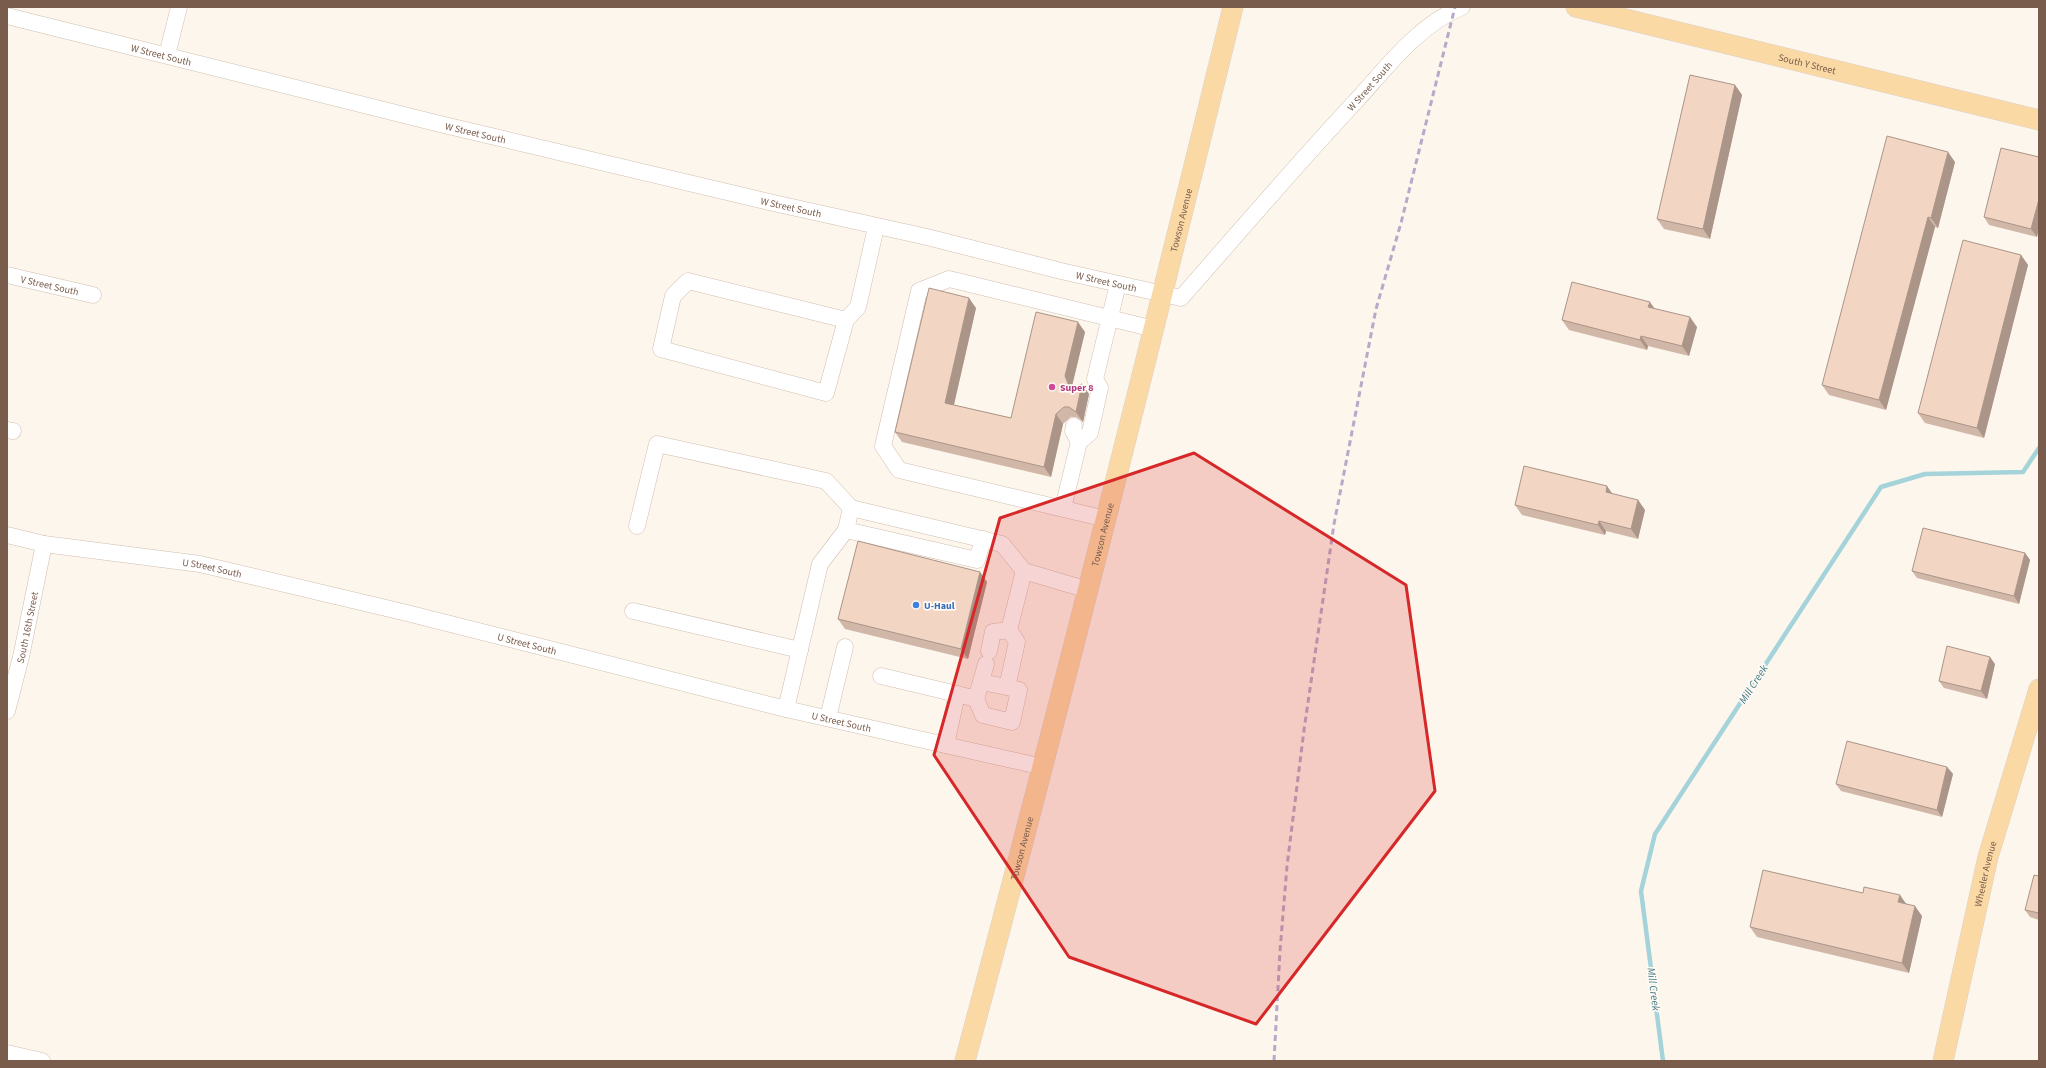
<svg xmlns="http://www.w3.org/2000/svg" width="2046" height="1068" font-family="'Source Sans 3',sans-serif">
	<style>
		.lines { fill: none; stroke-linecap: round; stroke-linejoin: round }
		.stream { stroke: #a5d3da; stroke-width: 4.5 }
		.minor-casing { stroke: #d1beb0; stroke-width: 17 }
		.major-casing { stroke: #dad1cd; stroke-width: 21 }
		.minor { stroke: #fff; stroke-width: 16 }
		.major { stroke: #fbd9a5; stroke-width: 20 }
		.rail { stroke: #b9a8c9; stroke-width: 3; stroke-dasharray: 6 4; stroke-linecap: butt }
		.wall { fill: #d1b7a8 }
		.shaded-wall { fill: #aa9588 }
		.building { fill: #f3d5c3; stroke: #aa9588 }
		.marked { fill: #d62828; fill-opacity: 0.2; stroke: #d62828; stroke-width: 3; stroke-linejoin: round }
		.hotel-dot { fill: #d1479c; stroke: #fffaf3; stroke-width: 1.5 }
		.shop-dot { fill: #3f7fe0; stroke: #fffaf3; stroke-width: 1.5 }
		.labels { text-anchor: middle; stroke-width: 3.5; stroke-linejoin: round; paint-order: stroke }
		.street-label { font-size: 10px; fill: #7a5c4d; stroke: #fffaf3 }
		.hotel-label { font-size: 10px; font-weight: bold; fill: #b23c85; stroke: #fffaf3; text-anchor: start }
		.shop-label { font-size: 10px; font-weight: bold; fill: #366cbe; stroke: #fffaf3; text-anchor: start }
		.water-label { font-size: 11px; font-style: italic; fill: #437c86; stroke: #fffaf3 }
	</style>
	<rect width="100%" height="100%" fill="#fdf6ec"/>
	<g class="lines">
		<path class="stream" d="M1663 1061 1641 891 1655 834 1881 487 1925 474 2023 472 2039 448"/>
		<g class="minor-casing">
			<g id="minor">
				<path id="s1" d="M7 16 440 124 769 202 927 237 1061 271 1181 298C1239 232 1296 165 1356 101 1387 67 1418 25 1462 7"/>
				<path d="M167 55 179 7"/>
				<path id="s2" d="M7 275 93 295"/>
				<path d="M846 320 826 393 661 349 673 296 688 281 846 320 858 307 876 227"/>
				<path d="M1074 426 1073 431 1079 442"/>
				<path d="M7 430 13 431"/>
				<path d="M1063 508 1079 442 1090 433 1100 388 1095 379 1118 284"/>
				<path d="M1106 519 899 470 883 446 919 291 949 279 1154 329"/>
				<path d="M637 526 657 444 826 481 851 508 1002 544 1024 571 1088 590"/>
				<path d="M846 530 977 560 983 539"/>
				<path id="s3" d="M7 535 44 544 200 564 407 613 786 709 1043 767"/>
				<path d="M633 611 800 650"/>
				<path d="M989 651 993 632 1009 630"/>
				<path d="M881 676 957 694"/>
				<path d="M981 682 1007 687 1017 642 1009 630 1024 571"/>
				<path d="M976 699 983 715 1012 722 1019 690 1007 687"/>
				<path d="M786 709 820 564 846 530 851 508"/>
				<path id="s4" d="M7 711 21 657 44 544"/>
				<path d="M828 718 845 647"/>
				<path d="M946 745 957 694 976 699 986 664"/>
				<path d="M7 1053 42 1061"/>
			</g>
		</g>
		<g class="major-casing">
			<g id="major">
				<path id="s5" d="M1576 7 2039 120"/>
				<path id="s6" d="M965 1061C1059 711 1147 359 1233 7"/>
				<path id="s7" d="M1943 1061 1988 857 2039 689"/>
			</g>
		</g>
		<use href="#minor" class="minor"/>
		<use href="#major" class="major"/>
		<path class="rail" d="M1274 1061 1280 951 1287 866 1304 730 1334 524 1376 309 1401 223 1455 7"/>
	</g>
	<path class="wall" d="M1735 85 1742 95 1710 239 1664 229 1657 219Z
		M2039 157V227L2037 237 1989 225 1984 217Z
		M1955 162 1938 228 1935 227 1886 410 1829 395 1822 385Z
		M2021 255 2028 265 1984 438 1925 423 1918 413Z
		M976 308 954 405 1011 418 1085 332 1072 386V387H1074L1082 384 1089 394 1083 422 1076 417H1071L1063 424 1051 477 902 442 895 432Z
		M1654 309 1697 327 1689 356 1648 346 1647 350 1569 330 1562 320Z
		M1638 500 1645 510 1638 539 1606 531 1605 535 1522 515 1515 505Z
		M2025 553 2030 560 2019 604 1917 578 1912 571Z
		M980 572 987 582 968 659 845 629 838 619Z
		M1995 664 1987 699 1944 688 1939 681Z
		M1947 767 1953 774 1942 817 1841 791 1836 784Z
		M2039 876V920L2030 917 2025 910Z
		M1906 904 1922 916 1909 973 1757 937 1750 927Z"/>
	<path class="shaded-wall" d="M1735 85 1742 95 1710 239 1703 229Z
		M1948 152 1955 162 1938 228 1931 218Z
		M2039 199V227L2037 237 2031 229Z
		M1928 217 1935 227 1886 410 1879 400Z
		M2021 255 2028 265 1984 438 1977 428Z
		M969 298 976 308 952 413 945 403Z
		M1650 302 1657 312 1648 307Z
		M1690 317 1697 327 1689 356 1682 346Z
		M1078 322 1085 332 1072 386 1076 396 1069 386 1065 376Z
		M1641 336 1648 346 1647 350 1640 340Z
		M1082 384 1089 394 1083 422 1076 412Z
		M1056 414 1063 424 1051 477 1044 467Z
		M1607 486 1614 496 1606 492Z
		M1638 500 1645 510 1638 539 1631 529Z
		M1599 521 1606 531 1605 535 1598 525Z
		M2025 553 2030 560 2019 604 2014 596Z
		M980 572 987 582 968 659 961 649Z
		M1990 657 1995 664 1987 699 1981 691Z
		M1947 767 1953 774 1942 817 1937 810Z
		M1900 895 1907 905 1898 902Z
		M1915 906 1922 916 1909 973 1902 963Z"/>
	<path class="building" d="M1690 75 1735 85 1703 229 1657 219Z
		M1887 136 1948 152 1931 218 1928 217 1879 400 1822 385Z
		M2001 148 2039 157V199L2031 229 1984 217Z
		M1963 240 2021 255 1977 428 1918 413Z
		M1572 282 1650 302 1648 307 1690 317 1682 346 1641 336 1640 340 1562 320Z
		M929 288 969 298 945 403 1011 418 1036 312 1078 322 1065 376 1069 386 1074 387 1082 384 1076 412 1069 407H1064L1056 414 1044 467 895 432Z
		M1524 466 1607 486 1606 492 1638 500 1631 529 1599 521 1598 525 1515 505Z
		M1923 528 2025 553 2014 596 1912 571Z
		M858 541 980 572 961 649 838 619Z
		M1947 646 1990 657 1981 691 1939 681Z
		M1847 741 1947 767 1937 810 1836 784Z
		M1763 870 1863 893 1864 887 1900 895 1898 902 1915 906 1902 963 1750 927Z
		M2034 875 2039 876V913L2025 910Z"/>
	<path class="marked" d="M1194 453 1406 585 1435 791 1256 1024 1069 957 934 755 1000 518Z"/>
	<circle class="hotel-dot" cx="1052" cy="387" r="4"/>
	<circle class="shop-dot" cx="916" cy="605" r="4"/>
	<g class="labels">
		<g class="street-label">
			<text dy="4" stroke="none"><textPath href="#s1" startOffset="159">W Street South</textPath></text>
			<text dy="4" stroke="none"><textPath href="#s5" startOffset="238">South Y Street</textPath></text>
			<text dy="4" stroke="none"><textPath href="#s1" startOffset="1491">W Street South</textPath></text>
			<text dy="4" stroke="none"><textPath href="#s1" startOffset="483">W Street South</textPath></text>
			<text dy="4" stroke="none"><textPath href="#s1" startOffset="807">W Street South</textPath></text>
			<text dy="4" stroke="none"><textPath href="#s6" startOffset="868">Towson Avenue</textPath></text>
			<text dy="4" stroke="none"><textPath href="#s1" startOffset="1131">W Street South</textPath></text>
			<text dy="4" stroke="none"><textPath href="#s2" startOffset="44">V Street South</textPath></text>
			<text dy="4" stroke="none"><textPath href="#s6" startOffset="544">Towson Avenue</textPath></text>
			<text dy="4" stroke="none"><textPath href="#s3" startOffset="208">U Street South</textPath></text>
			<text dy="4" stroke="none"><textPath href="#s4" startOffset="86">South 16th Street</textPath></text>
			<text dy="4" stroke="none"><textPath href="#s3" startOffset="532">U Street South</textPath></text>
			<text dy="4" stroke="none"><textPath href="#s3" startOffset="856">U Street South</textPath></text>
			<text dy="4" stroke="none"><textPath href="#s6" startOffset="220">Towson Avenue</textPath></text>
			<text dy="4" stroke="none"><textPath href="#s7" startOffset="192">Wheeler Avenue</textPath></text>
		</g>
		<g class="hotel-label">
			<text x="1060" y="391">Super 8</text>
		</g>
		<g class="shop-label">
			<text x="924" y="609">U-Haul</text>
		</g>
		<g class="water-label">
			<text transform="translate(1753 684) rotate(-57)" y="4">Mill Creek</text>
			<text transform="translate(1654 989) rotate(83)" y="4">Mill Creek</text>
		</g>
	</g>
	<rect width="2046" height="1068" fill="none" stroke="#7a5c4d" stroke-width="16"/>
</svg>
